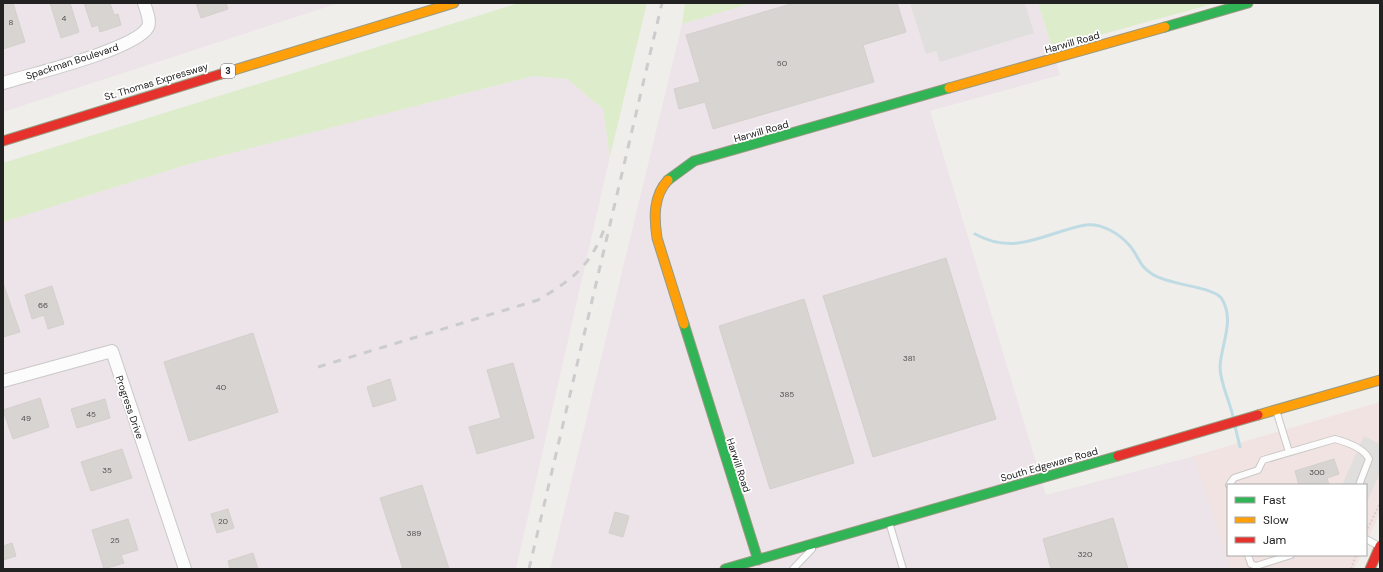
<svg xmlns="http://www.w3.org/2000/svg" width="1383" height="572" font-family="'DM Sans',sans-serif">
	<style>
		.commercial { fill: #f1e3e1 }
		.industrial { fill: #ede4e9 }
		.grass { fill: #ddeccb }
		.parking { fill: #e0dfde }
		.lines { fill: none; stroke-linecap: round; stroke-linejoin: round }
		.stream { stroke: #bfdbe3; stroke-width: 3 }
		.building { fill: #d7d4d2; stroke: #d3d0cc }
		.lane-casing { stroke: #c9c8c7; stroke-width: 8 }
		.street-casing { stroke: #c9c8c7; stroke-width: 14 }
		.fast-casing { stroke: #999a82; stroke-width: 11 }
		.slow-casing { stroke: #999a82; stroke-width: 11 }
		.jam-casing { stroke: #999a82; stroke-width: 11 }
		.path { stroke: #dccecd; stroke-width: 2; stroke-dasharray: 2 2; stroke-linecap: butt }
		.lane { stroke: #fdfcfc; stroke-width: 6 }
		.street { stroke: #fdfcfc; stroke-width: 12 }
		.fast { stroke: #30b455; stroke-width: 9 }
		.slow { stroke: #ff9f0a; stroke-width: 9 }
		.jam { stroke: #e5322d; stroke-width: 9 }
		.rail { stroke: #ccc; stroke-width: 3; stroke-dasharray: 8 8; stroke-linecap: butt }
		.labels { text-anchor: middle; stroke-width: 3.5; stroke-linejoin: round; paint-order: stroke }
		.number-label { font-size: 8px; fill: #4f4e4e }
		.shield { fill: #fff; stroke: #646464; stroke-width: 1 }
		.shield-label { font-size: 9px; font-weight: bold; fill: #222 }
		.street-label { font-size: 10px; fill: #222; stroke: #fff }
	</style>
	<rect width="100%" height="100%" fill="#f0eeeb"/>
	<path class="commercial" d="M1380 402V513L1366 543V485H1228V555H1361L1354 569H1231L1194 456Z"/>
	<path class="industrial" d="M3 3H339L3 112Z
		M752 3H1038L1060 75 930 111 1046 495 1194 456 1231 569H550L682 24Z
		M533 76 567 79 603 109 610 156 516 569H3V222L189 164Z"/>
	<path class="grass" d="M519 3H647L610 156 603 109 567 79 533 76 189 164 3 222V163Z
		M685 3H752L682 24Z
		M1038 3H1216L1052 48Z"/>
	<path class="parking" d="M910 3H1025L1034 33 940 62 936 51 926 54Z
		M1364 436 1380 444V473L1366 504V485H1342Z"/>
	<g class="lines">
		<path class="stream" d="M975 234C1017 257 1045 232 1086 225 1102 223 1120 234 1130 246 1140 258 1138 265 1152 274 1170 286 1214 286 1222 299 1235 321 1221 344 1220 367 1220 383 1230 401 1233 417
			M1235 426 1240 447"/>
	</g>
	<path class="building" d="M3 3H13L25 42 3 49Z
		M50 3H70L79 32 61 38Z
		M84 3H110L114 15 118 14 121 25 100 32 98 25 92 27Z
		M196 3H226L228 9 201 18Z
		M794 3H897L906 32 863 45 874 82 713 129 705 102 679 109 674 89 700 82 686 35Z
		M946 258 996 419 873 457 823 296Z
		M3 283 20 332 3 337Z
		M52 286 64 324 48 329 44 315 32 319 25 295Z
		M804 299 854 463 770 489 719 326Z
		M253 333 278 412 189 441 164 362Z
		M513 363 534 438 477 454 469 427 501 418 487 370Z
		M390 379 396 400 373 407 367 387Z
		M40 398 49 427 13 439 3 410Z
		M105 399 110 418 77 428 71 409Z
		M122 449 132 478 91 491 81 462Z
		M1334 459 1339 474 1327 478 1329 485H1299L1295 471Z
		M422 485 449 569H403L380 498Z
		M228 509 234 528 217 533 211 514Z
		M615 512 629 516 623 537 609 533Z
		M1113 518 1128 569H1051L1043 539Z
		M128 519 138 550 121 555 124 563 104 569 92 530Z
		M12 543 16 556 3 560V546Z
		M253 553 258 569H230L228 561Z"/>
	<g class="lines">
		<g class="lane-casing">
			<path id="lane" d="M1276 410 1289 452
				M1229 485 1234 478 1258 470 1263 460 1335 439C1346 442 1364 448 1369 459L1359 485
				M889 522 903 569
				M1366 539 1379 546
				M1248 555 1251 564 1256 566 1291 555
				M793 569 812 549"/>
		</g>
		<g class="street-casing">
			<path id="street" d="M3 83C31 74 135 50 148 27 151 20 146 10 144 3
				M3 381 112 351 185 569"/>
		</g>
		<g class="fast-casing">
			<path id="fast" d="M1165 27 1248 3
				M668 180 694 161 949 88
				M684 324 758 560
				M725 569 1118 456"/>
		</g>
		<g class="slow-casing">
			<path id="slow" d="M221 74 454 3
				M949 88 1165 27
				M668 180C653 196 654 218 657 238L684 324
				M1258 415 1380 380"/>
		</g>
		<g class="jam-casing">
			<path id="jam" d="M3 141 221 74
				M1118 456 1258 415
				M1370 569 1380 546"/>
		</g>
		<path class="path" d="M1366 532 1380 503
			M1351 569 1356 555"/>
		<use href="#lane" class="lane"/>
		<use href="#street" class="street"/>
		<use href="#fast" class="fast"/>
		<use href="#slow" class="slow"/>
		<use href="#jam" class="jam"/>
		<path class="rail" d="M318 367 538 300C573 279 590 267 605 227
			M529 569 662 3"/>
	</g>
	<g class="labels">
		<g class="number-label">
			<text x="64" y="21">4</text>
			<text x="11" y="25">8</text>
			<text x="782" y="66">50</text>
			<text x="43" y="308">66</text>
			<text x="909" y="361">381</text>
			<text x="221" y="390">40</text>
			<text x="787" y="397">385</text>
			<text x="91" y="417">45</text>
			<text x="26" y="421">49</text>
			<text x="107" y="473">35</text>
			<text x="1317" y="475">300</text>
			<text x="223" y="524">20</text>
			<text x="414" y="536">389</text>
			<text x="115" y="543">25</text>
			<text x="1085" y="557">320</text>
		</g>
		<rect class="shield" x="221" y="64" width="14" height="14" rx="3"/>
		<g class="shield-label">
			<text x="228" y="74">3</text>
		</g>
		<g class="street-label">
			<text transform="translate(1072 42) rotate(-16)" y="4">Harwill Road</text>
			<text transform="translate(72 61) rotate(-18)" y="4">Spackman Boulevard</text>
			<text transform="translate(156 81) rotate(-17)" y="4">St. Thomas Expressway</text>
			<text transform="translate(761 131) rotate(-16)" y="4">Harwill Road</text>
			<text transform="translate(130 407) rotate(71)" y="4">Progress Drive</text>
			<text transform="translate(1049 464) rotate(-16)" y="4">South Edgeware Road</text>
			<text transform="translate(739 465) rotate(72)" y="4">Harwill Road</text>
		</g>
	</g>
	<rect width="1383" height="572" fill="none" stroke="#222222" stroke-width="8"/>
	<rect x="1227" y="484" width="140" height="72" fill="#ffffff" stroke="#a7a7a7"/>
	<rect x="1235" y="497" width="20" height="6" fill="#30b455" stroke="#a7a7a7"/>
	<text x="1263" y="504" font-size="12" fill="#222222">Fast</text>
	<rect x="1235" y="517" width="20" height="6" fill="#ff9f0a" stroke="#a7a7a7"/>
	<text x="1263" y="524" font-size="12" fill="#222222">Slow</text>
	<rect x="1235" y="537" width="20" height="6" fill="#e5322d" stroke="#a7a7a7"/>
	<text x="1263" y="544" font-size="12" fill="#222222">Jam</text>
</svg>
